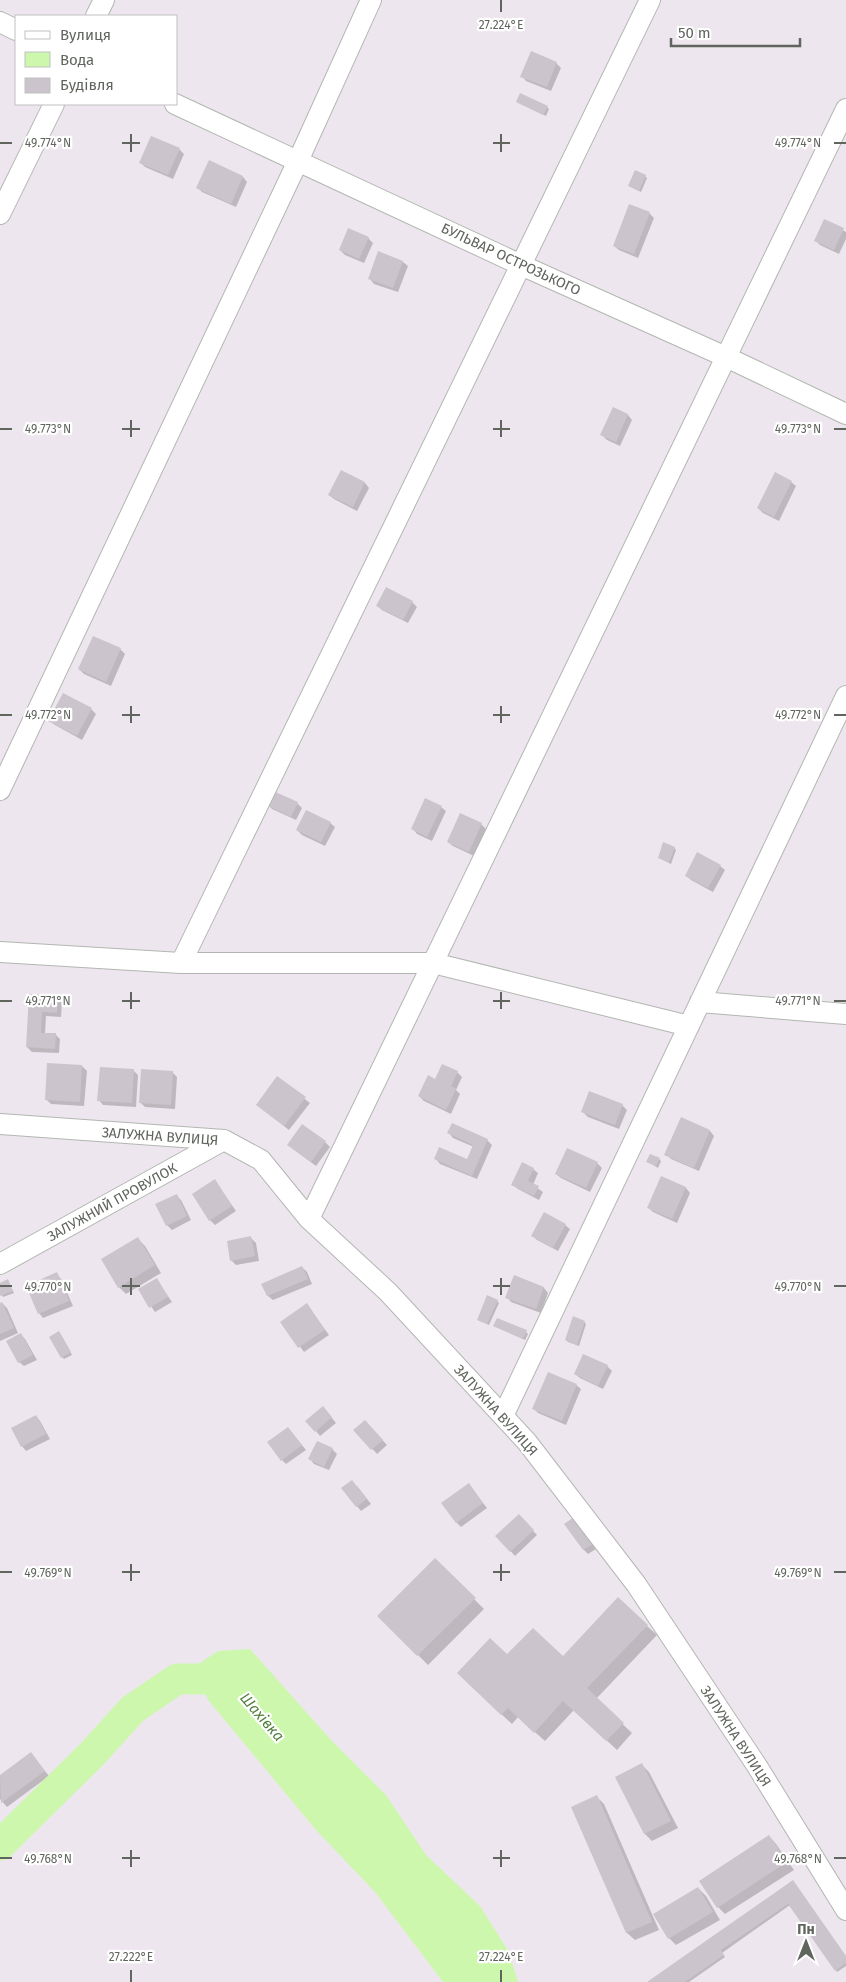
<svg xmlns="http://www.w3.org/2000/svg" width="846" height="1982" font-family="'Fira Sans',sans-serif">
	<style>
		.water { fill: #cdf7ad }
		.shadow { fill: #0003 }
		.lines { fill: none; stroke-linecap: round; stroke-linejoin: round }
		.river { stroke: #cdf7ad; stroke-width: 31 }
		.building { fill: #cbc4cc }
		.minor-casing { stroke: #b2b7b1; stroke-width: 22 }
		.minor { stroke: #fff; stroke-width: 20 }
		.ticks { fill: none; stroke: #60655e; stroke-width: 2 }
		.labels { text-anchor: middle; stroke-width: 4.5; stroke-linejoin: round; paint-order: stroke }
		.street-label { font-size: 14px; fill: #60655e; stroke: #fff }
		.water-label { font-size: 15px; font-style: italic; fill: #537e3b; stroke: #fff }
		.ticks-label { font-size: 12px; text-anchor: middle; fill: #60655e; stroke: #fff; stroke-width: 4.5; stroke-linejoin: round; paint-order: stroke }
	</style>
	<rect width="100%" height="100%" fill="#eee6ee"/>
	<path class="water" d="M250 1649 331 1740 386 1795 426 1855 480 1906 509 1952 518 1982H443L375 1892 316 1830 208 1700 198 1676 200 1663 218 1651Z"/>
	<path class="shadow" d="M556 63 561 68 551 91 526 81 522 76Z
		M517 102 547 107 549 109 546 116Z
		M179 149 184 154 173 179 145 167 141 163Z
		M209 162 243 177 247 182 236 207 202 192 198 188Z
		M645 176 647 178 641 192 629 186Z
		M649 213 654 218 638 258 619 250 614 246Z
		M825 220 846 232V239L839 254 820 245 816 241Z
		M349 230 368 238 373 243 364 263 345 255 340 250Z
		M379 253 403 262 408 266 398 292 374 284 370 279Z
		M614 409 628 415 632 420 620 446 607 440 602 435Z
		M341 471 365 483 369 488 357 511 334 499 329 495Z
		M791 482 796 486 779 521 763 513 758 508Z
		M412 602 417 607 408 623 382 610 377 605Z
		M120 649 125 654 111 686 84 674 79 669Z
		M91 709 96 714 82 740 55 725 50 721Z
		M297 803 302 808 296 820 272 809 268 805Z
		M441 807 446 811 432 841 417 834 413 829Z
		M330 823 335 827 325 846 302 835 297 830Z
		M481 824 486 829 474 856 453 846 448 842Z
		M674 848 676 850 671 864 659 858Z
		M720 866 725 870 713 892 691 880 686 875Z
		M30 996 57 997 62 1002 61 1017 46 1016 45 1034H55L60 1039 59 1053 32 1052 27 1047Z
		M82 1066 87 1071 84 1106 51 1104 46 1099Z
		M133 1070 138 1075 136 1107 103 1105 99 1100Z
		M172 1072 177 1077 175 1109 145 1107 140 1102Z
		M457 1072 462 1077 456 1090 460 1094 451 1114 424 1101 419 1096 435 1080Z
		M277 1078 310 1103 289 1130 262 1109Z
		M622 1105 627 1110 619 1129 588 1117 583 1112Z
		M681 1119 710 1131 714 1136 699 1171 671 1159 666 1154Z
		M449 1133 487 1140 492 1145 477 1179 440 1164 436 1159 467 1161 474 1147 453 1138Z
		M325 1142 330 1147 316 1166 293 1149Z
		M659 1159 661 1161 658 1168 648 1162Z
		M597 1163 602 1168 590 1192 561 1178 556 1174Z
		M533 1169 538 1173 533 1185 543 1192 539 1200 518 1189 513 1185Z
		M662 1177 686 1188 690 1193 677 1223 653 1212 648 1207Z
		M215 1181 236 1211 215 1225 210 1220Z
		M176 1195 181 1200 191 1220 172 1230 167 1225Z
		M565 1225 570 1229 558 1251 537 1240 532 1235Z
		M251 1238 256 1243 259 1261 236 1265 231 1260Z
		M138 1239 145 1246 161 1273 126 1294 119 1287Z
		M302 1267 307 1272 312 1284 273 1300 268 1296 263 1284Z
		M57 1274 61 1279 73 1306 43 1318 39 1313Z
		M515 1277 544 1288 548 1293 541 1313 511 1302 507 1297Z
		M157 1280 172 1302 155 1312 140 1290Z
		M8 1281 14 1293 3 1297 0 1292V1284Z
		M497 1301 499 1303 489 1325 480 1321Z
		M2 1303 7 1308 18 1333 0 1341V1304Z
		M307 1305 329 1335 304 1352 282 1322Z
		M584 1322 586 1324 579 1346 568 1342 566 1340Z
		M494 1326 526 1332 528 1334 525 1340Z
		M20 1334 25 1339 37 1360 24 1366 19 1362Z
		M61 1335 72 1355 64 1359 62 1357Z
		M607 1366 612 1371 603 1389 580 1378 575 1374Z
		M576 1385 581 1389 566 1425 538 1413 534 1409Z
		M327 1412 336 1423 320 1436 316 1431Z
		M36 1416 40 1421 50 1439 26 1451 22 1446Z
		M365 1421 387 1445 377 1454 355 1430Z
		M288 1428 306 1450 286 1464 282 1460Z
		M332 1449 337 1454 329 1470 314 1464 310 1459Z
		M469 1485 487 1508 461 1527 456 1522Z
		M357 1486 371 1504 361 1511 343 1489Z
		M519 1516 537 1535 515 1556 497 1536Z
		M578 1524 596 1549 588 1554 584 1550Z
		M435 1560 484 1609 428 1665 379 1616Z
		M647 1626 657 1635 596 1699 632 1733 617 1750 574 1710 545 1741 518 1717 512 1724 468 1683 563 1658Z
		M31 1754 49 1776 7 1807 0 1799V1777Z
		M642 1765 649 1772 678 1828 652 1841 645 1834 617 1778Z
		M597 1797 604 1804 659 1930 635 1940 627 1933 573 1807Z
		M769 1836 776 1844 794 1870 725 1914 718 1907Z
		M793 1882 846 1957V1966L837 1972 836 1970 790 1905 722 1953 725 1957 689 1982H649Z
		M698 1888 706 1896 720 1920 676 1945 669 1938Z"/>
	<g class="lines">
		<path class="river" d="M0 1845 93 1753 133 1709 177 1679H229L237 1688"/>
	</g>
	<path class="building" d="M531 51 557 62 547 87 520 77Z
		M520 93 548 106 543 115 516 102Z
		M151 136 180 148 168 175 139 163Z
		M209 160 243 176 231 204 196 188Z
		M635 170 646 175 639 191 628 186Z
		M629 204 650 212 634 254 613 246Z
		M824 219 844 228 834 250 814 241Z
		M348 228 369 237 359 259 339 250Z
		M378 251 403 261 393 288 368 279Z
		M613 407 628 414 616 442 600 435Z
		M341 470 365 482 353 507 328 495Z
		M775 472 792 481 774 517 757 508Z
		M386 587 413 601 403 620 376 606Z
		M93 636 121 648 106 682 78 669Z
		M63 693 92 708 77 736 48 721Z
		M273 791 298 802 291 817 266 805Z
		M425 798 442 806 427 837 411 829Z
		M306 810 331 822 321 842 296 830Z
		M460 813 482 823 469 852 447 842Z
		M663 842 675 847 669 862 658 858Z
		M697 852 721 865 708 888 685 876Z
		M29 994 58 996 57 1013 42 1012 41 1033H56L55 1049 26 1047Z
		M47 1063 82 1065 80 1102 45 1100Z
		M442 1064 458 1071 451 1086 456 1089 446 1110 418 1096 428 1075 435 1079Z
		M100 1067 134 1069 132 1103 97 1101Z
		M141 1069 173 1071 171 1105 139 1103Z
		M277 1076 306 1097 284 1126 256 1105Z
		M589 1091 623 1104 615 1125 581 1112Z
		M681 1117 710 1130 694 1168 664 1155Z
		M452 1123 488 1139 472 1176 434 1159 439 1147 467 1159 473 1145 447 1133Z
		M302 1124 326 1141 311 1162 287 1145Z
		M567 1148 598 1162 586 1188 555 1174Z
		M650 1154 660 1158 656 1166 646 1162Z
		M522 1162 534 1168 528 1181 539 1186 534 1196 511 1185Z
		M661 1176 686 1187 672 1219 647 1208Z
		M215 1179 232 1206 209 1221 192 1194Z
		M177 1194 187 1216 166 1226 155 1204Z
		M544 1212 566 1224 553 1248 531 1236Z
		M251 1236 255 1256 230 1261 227 1241Z
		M138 1237 155 1265 118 1288 101 1259Z
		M302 1266 308 1279 267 1296 261 1284Z
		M57 1272 69 1301 38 1314 26 1286Z
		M514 1275 544 1287 536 1309 505 1298Z
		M157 1278 168 1297 149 1308 138 1289Z
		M8 1279 13 1291 0 1296V1283Z
		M487 1295 498 1300 487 1324 477 1320Z
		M2 1302 14 1328 0 1334V1303Z
		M307 1303 325 1330 298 1348 280 1322Z
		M573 1316 585 1321 577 1345 565 1340Z
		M497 1318 527 1330 523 1339 493 1326Z
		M59 1331 71 1352 61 1358 49 1337Z
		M21 1333 33 1355 18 1363 6 1341Z
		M583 1354 608 1365 598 1386 574 1374Z
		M548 1372 577 1384 562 1421 532 1409Z
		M323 1406 332 1417 315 1432 305 1421Z
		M36 1415 46 1434 21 1447 11 1428Z
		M365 1420 383 1440 371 1450 353 1430Z
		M288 1427 302 1445 281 1461 267 1442Z
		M317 1441 333 1448 324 1467 308 1459Z
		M352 1480 367 1499 356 1507 341 1488Z
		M469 1483 483 1503 456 1523 441 1503Z
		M519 1514 534 1530 510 1552 495 1536Z
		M574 1517 593 1544 583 1550 564 1524Z
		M435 1558 476 1598 417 1656 377 1616Z
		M618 1597 648 1625 587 1688 624 1723 606 1741 563 1701 534 1733 508 1708 501 1715 457 1673 490 1638 507 1654 533 1628 563 1656Z
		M31 1752 45 1771 1 1803 0 1775Z
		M642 1763 671 1821 644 1834 615 1777Z
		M597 1795 652 1922 626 1933 571 1807Z
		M769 1835 787 1862 717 1908 699 1881Z
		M793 1880 846 1956V1963L835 1971 788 1904 721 1950 724 1955 685 1982H647Z
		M698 1887 713 1912 668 1939 653 1914Z"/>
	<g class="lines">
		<g class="minor-casing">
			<path id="minor" d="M96 16 104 0
				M0 22 16 30
				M175 104 521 265 726 357 846 414
				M0 214 54 104
				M0 790 298 161 371 0
				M0 952 181 963H433L689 1026
				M181 963 650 0
				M700 1002 846 1014
				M0 1124 224 1140 261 1160 309 1219 388 1292 527 1442 636 1584 757 1766 846 1910
				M309 1219 846 109
				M0 1264 224 1140
				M503 1416 846 696"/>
		</g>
		<use href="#minor" class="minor"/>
	</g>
	<path class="ticks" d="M501 0V12M131 134V152M501 134V152M0 143H12M122 143H140M493 143H510M834 143H846M131 420V437M501 420V437M0 429H12M122 429H140M493 429H510M834 429H846M131 706V723M501 706V723M0 715H12M122 715H140M493 715H510M834 715H846M131 992V1009M501 992V1009M0 1001H12M122 1001H140M493 1001H510M834 1001H846M131 1278V1295M501 1278V1295M0 1286H12M122 1286H140M493 1286H510M834 1286H846M131 1564V1581M501 1564V1581M0 1572H12M122 1572H140M493 1572H510M834 1572H846M131 1850V1867M501 1850V1867M0 1858H12M122 1858H140M493 1858H510M834 1858H846M131 1970V1982M501 1970V1982"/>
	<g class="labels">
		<g class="street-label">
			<text transform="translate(511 259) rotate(25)" y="5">БУЛЬВАР ОСТРОЗЬКОГО</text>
			<text transform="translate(160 1136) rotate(4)" y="5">ЗАЛУЖНА ВУЛИЦЯ</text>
			<text transform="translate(112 1202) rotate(-29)" y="5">ЗАЛУЖНИЙ ПРОВУЛОК</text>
			<text transform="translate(496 1410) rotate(48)" y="5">ЗАЛУЖНА ВУЛИЦЯ</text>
			<text transform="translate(736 1736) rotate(57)" y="5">ЗАЛУЖНА ВУЛИЦЯ</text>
		</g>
		<g class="water-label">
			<text transform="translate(262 1717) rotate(49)" y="5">Шахівка</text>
		</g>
	</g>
	<g class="ticks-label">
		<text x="501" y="29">27.224°E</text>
		<text x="48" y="147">49.774°N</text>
		<text x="798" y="147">49.774°N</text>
		<text x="48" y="433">49.773°N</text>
		<text x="798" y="433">49.773°N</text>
		<text x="48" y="719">49.772°N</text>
		<text x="798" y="719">49.772°N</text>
		<text x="48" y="1005">49.771°N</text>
		<text x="798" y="1005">49.771°N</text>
		<text x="48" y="1291">49.770°N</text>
		<text x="798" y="1291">49.770°N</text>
		<text x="48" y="1577">49.769°N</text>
		<text x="798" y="1577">49.769°N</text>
		<text x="48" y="1863">49.768°N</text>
		<text x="798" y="1863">49.768°N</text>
		<text x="131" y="1961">27.222°E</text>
		<text x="501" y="1961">27.224°E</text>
	</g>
	<rect x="15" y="15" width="162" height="90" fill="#ffffff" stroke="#bfc1bf"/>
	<rect x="25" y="31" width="25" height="8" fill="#ffffff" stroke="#bfc1bf"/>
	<text x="60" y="40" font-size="15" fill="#60655e">Вулиця</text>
	<rect x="25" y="52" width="25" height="15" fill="#cdf7ad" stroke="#bfc1bf"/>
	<text x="60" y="65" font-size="15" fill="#60655e">Вода</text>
	<rect x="25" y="78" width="25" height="15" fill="#cbc4cc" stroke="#bfc1bf"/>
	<text x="60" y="90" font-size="15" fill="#60655e">Будівля</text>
	<g transform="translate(806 1942)" stroke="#ffffff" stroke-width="4" paint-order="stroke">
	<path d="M0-4L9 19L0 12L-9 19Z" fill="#60655e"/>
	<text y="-8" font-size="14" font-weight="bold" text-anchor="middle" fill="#60655e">Пн</text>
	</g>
	<path d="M671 38v8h129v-8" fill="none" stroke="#60655e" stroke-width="2.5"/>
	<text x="678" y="38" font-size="15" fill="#60655e" stroke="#ffffff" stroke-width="4" paint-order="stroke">50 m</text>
</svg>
